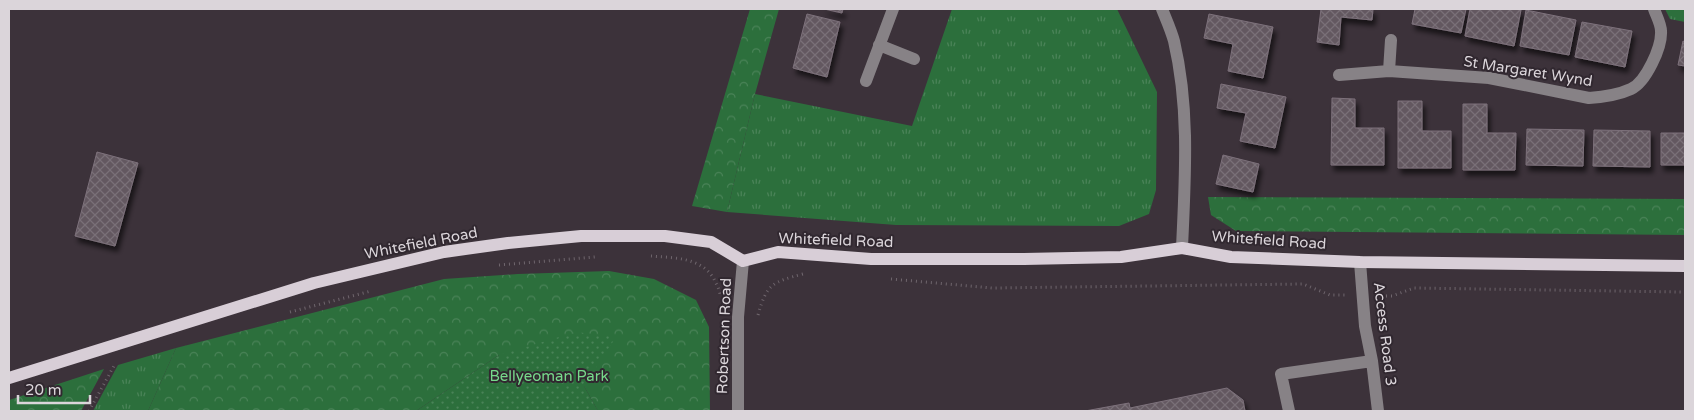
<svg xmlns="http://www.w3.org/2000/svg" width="1694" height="420" font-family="'Varela Round',sans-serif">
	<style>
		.grass { fill: url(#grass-tufts) }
		.forest { fill: url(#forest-crowns) }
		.park { fill: url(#park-dots) }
		.building { fill: url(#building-cross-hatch); stroke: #7d717b; filter: url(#shadow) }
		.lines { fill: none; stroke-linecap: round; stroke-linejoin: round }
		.path { stroke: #6f666d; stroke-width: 3; stroke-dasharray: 1 4; stroke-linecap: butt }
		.minor { stroke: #878286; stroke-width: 12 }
		.major { stroke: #d8ced7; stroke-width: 12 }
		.labels { text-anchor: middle; stroke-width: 4; stroke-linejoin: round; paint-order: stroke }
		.street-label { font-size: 15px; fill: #dbd5da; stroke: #312830 }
		.park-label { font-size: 15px; fill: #77d98b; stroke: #312830 }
	</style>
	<defs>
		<pattern id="grass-tufts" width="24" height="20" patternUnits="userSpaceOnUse" patternTransform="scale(1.25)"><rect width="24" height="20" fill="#2c6f3c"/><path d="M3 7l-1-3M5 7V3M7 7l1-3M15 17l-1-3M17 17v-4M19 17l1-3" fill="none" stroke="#4a8358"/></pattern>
		<pattern id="forest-crowns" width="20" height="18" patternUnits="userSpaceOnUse" patternTransform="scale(1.25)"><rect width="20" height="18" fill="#2c6f3c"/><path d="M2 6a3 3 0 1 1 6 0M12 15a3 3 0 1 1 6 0" fill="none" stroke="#4a8358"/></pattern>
		<pattern id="park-dots" width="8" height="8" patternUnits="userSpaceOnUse" patternTransform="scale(1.25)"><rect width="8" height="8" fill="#2c6f3c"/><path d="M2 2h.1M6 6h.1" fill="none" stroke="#4a8358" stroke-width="1.8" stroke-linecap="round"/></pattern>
		<pattern id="building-cross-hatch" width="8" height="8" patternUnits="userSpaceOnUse" patternTransform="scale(1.25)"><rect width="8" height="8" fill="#635861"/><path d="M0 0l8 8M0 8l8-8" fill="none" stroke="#796f77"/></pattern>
		<filter id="shadow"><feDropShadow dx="3" dy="5.5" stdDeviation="2.5" flood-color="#0009"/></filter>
	</defs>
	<rect width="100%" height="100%" fill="#3c323a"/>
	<path class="grass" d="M952 9H1117L1157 92 1156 190 1149 214 1119 226 896 225 727 212 755 94 912 126Z
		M1665 9H1685V22L1670 19Z
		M176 348 148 411H93L118 365Z"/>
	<path class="forest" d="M750 9H779L755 94 727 212 692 206Z
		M1208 197 1685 199V235L1236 231 1211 215Z
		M609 271 654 279 696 300 709 327 710 411H598L584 386 499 355 416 411H148L176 348 444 279 518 274Z
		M104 369 81 411H9V400Z"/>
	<path class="park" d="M576 332 616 337 584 386 598 411H416L499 355Z"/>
	<path class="building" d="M824 9H843L842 13Z
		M1321 9H1373L1372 20 1341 17 1339 45 1317 42Z
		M1415 9H1466L1461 33 1412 24Z
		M1470 9H1513L1521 10 1514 46 1465 36Z
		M1526 10 1576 20 1569 55 1520 46Z
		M807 14 840 22 827 77 793 68Z
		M1209 14 1273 27 1263 78 1228 71 1233 44 1204 38Z
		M1582 22 1632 31 1625 67 1575 57Z
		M1683 41 1685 42V66L1678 65Z
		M1221 84 1286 97 1275 148 1240 141 1246 113 1217 108Z
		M1332 98 1355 99V128H1384V165H1331Z
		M1398 101H1422V131H1451V168H1398Z
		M1463 104H1487V133H1516L1515 170H1463Z
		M1527 129 1584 130 1583 166 1526 165Z
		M1594 130 1650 131V167L1593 166Z
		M1661 133H1685V165H1661Z
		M97 152 138 163 115 246 75 236Z
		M1223 155 1259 164 1253 192 1216 184Z
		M1227 388 1243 400 1245 411H1085L1129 403 1130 408Z"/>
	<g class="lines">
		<path class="path" d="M651 256C674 258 701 257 714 279 716 284 719 288 720 294
			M499 265 595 257
			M891 279 992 288 1303 284 1330 295H1345
			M1381 296H1392L1414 288 1681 292 1685 293
			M290 312 371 291
			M758 315C767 283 773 282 803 274
			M89 411 115 364"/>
		<path class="minor" d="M1162 9C1166 19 1171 30 1174 41 1190 109 1185 179 1182 248
			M879 45 914 59
			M1389 71 1391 40
			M1339 75 1389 71 1489 78 1589 98C1603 97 1618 95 1631 89 1646 82 1662 47 1661 31 1661 24 1656 15 1654 9
			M866 81 893 9
			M1360 262 1365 326 1372 361 1378 411
			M738 411V317L743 261
			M1289 411 1281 374 1372 361"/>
		<path class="major" d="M9 378 314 283 444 252 508 243 581 236H665L711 242 743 261 778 252 871 259H1024L1121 257 1182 248 1231 257 1360 262 1685 266"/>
	</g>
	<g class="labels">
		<g class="street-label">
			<text transform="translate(1528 71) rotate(9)" y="5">St Margaret Wynd</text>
			<text transform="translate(836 240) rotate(2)" y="5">Whitefield Road</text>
			<text transform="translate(1269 240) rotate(4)" y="5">Whitefield Road</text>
			<text transform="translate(421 243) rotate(-11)" y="5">Whitefield Road</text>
			<text transform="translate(1385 334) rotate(83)" y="5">Access Road 3</text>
			<text transform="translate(724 336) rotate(-88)" y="5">Robertson Road</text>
		</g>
		<g class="park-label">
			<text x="549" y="381">Bellyeoman Park</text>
		</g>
	</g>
	<rect width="1694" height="420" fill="none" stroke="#dbd5da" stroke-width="20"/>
	<path d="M18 395v8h72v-8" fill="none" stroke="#dbd5da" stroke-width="2.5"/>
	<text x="25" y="395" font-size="15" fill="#dbd5da" stroke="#312830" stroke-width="4" paint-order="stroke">20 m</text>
</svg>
